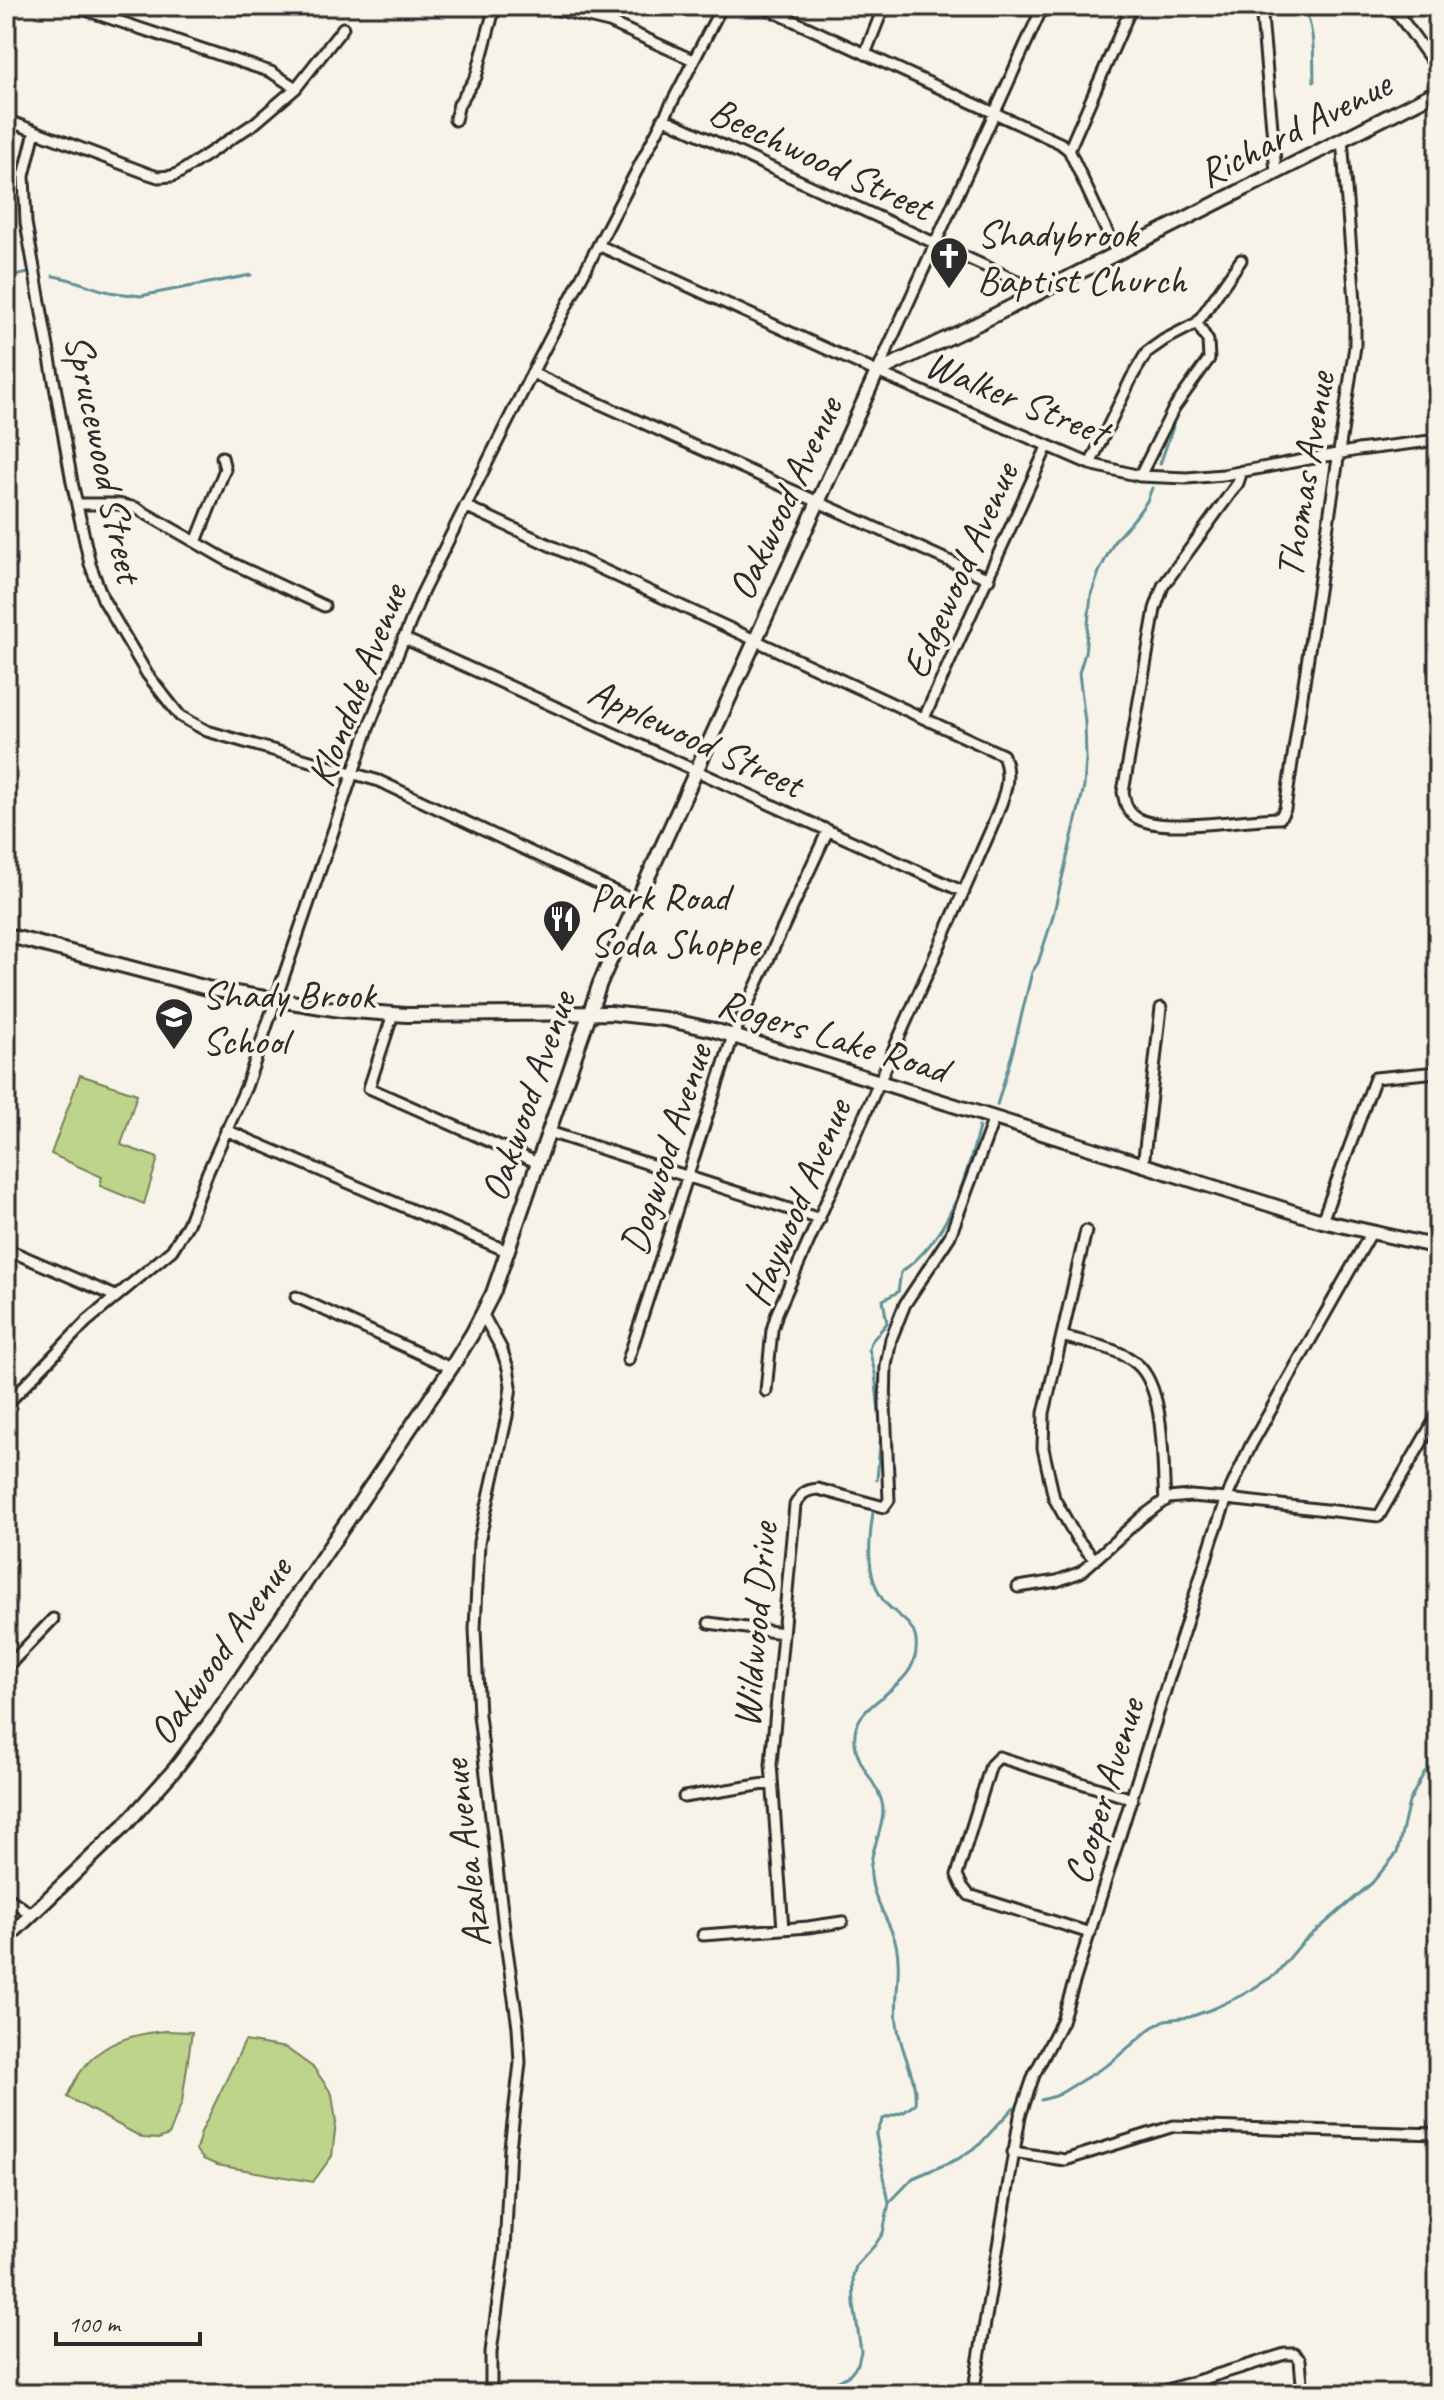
<svg xmlns="http://www.w3.org/2000/svg" width="1444" height="2400" font-family="Caveat,sans-serif">
	<style>
		.green { fill: #bdd48a; stroke: #74805a; stroke-width: 2 }
		.lines { fill: none; stroke-linecap: round; stroke-linejoin: round }
		.stream { stroke: #609096; stroke-width: 3 }
		.street-casing { stroke: #2b2b2b; stroke-width: 15 }
		.secondary-casing { stroke: #2b2b2b; stroke-width: 18 }
		.street { stroke: #f7f3e8; stroke-width: 9 }
		.secondary { stroke: #f7f3e8; stroke-width: 12 }
		.labels { text-anchor: middle; stroke-width: 7; stroke-linejoin: round; paint-order: stroke }
		.street-label { font-size: 40px; fill: #2b2b2b; stroke: #f7f3e8 }
		.poi-label { font-size: 40px; fill: #2b2b2b; stroke: #f7f3e8; text-anchor: start }
	</style>
	<rect width="100%" height="100%" fill="#f7f3e8"/>
	<filter id="ink" filterUnits="userSpaceOnUse"><feTurbulence type="fractalNoise" baseFrequency=".0125" numOctaves="2"/><feDisplacementMap in="SourceGraphic" scale="16" xChannelSelector="R" yChannelSelector="G"/><feConvolveMatrix kernelMatrix="1 2 1 2 8 2 1 2 1" color-interpolation-filters="sRGB"/></filter>
	<g filter="url(#ink)">
		<path class="green" d="M80 1075 137 1094 121 1145 158 1158 144 1204 100 1186 102 1177 51 1154Z
			M165 2031 192 2032 182 2102 169 2135 158 2139 143 2138 67 2097C86 2051 117 2035 165 2031Z
			M245 2041 286 2048 314 2068 332 2094 336 2122 332 2156 313 2182 217 2165 203 2159 196 2150 201 2132Z"/>
		<g class="lines">
			<path class="stream" d="M1302 6C1316 27 1313 58 1314 82
				M53 276C74 279 86 286 106 291 117 294 128 294 140 296L251 275
				M6 278 28 273
				M1160 464 1173 427
				M997 1105 1012 1054 1032 972 1038 963 1052 920 1084 787 1086 758 1085 722 1079 673 1085 653 1091 595 1099 572 1115 540 1134 519 1147 501 1152 488
				M877 1480 881 1432 875 1373 869 1349 871 1342 887 1323 883 1300 898 1292 901 1272C948 1239 966 1181 979 1127
				M1041 2100 1056 2096 1109 2064 1150 2029 1165 2020 1190 2017 1215 2008 1244 1994 1275 1975 1302 1943 1372 1883 1397 1853 1409 1802 1424 1773 1438 1757
				M889 2203 913 2178 958 2159 980 2144 1014 2107
				M813 2394 848 2376 858 2364 861 2351 854 2305 853 2276 856 2266 875 2245 883 2233 889 2203 876 2135 883 2119 904 2112 915 2104C918 2076 899 2050 897 2022 894 1996 902 1970 896 1944 890 1920 873 1902 871 1876 868 1853 883 1833 883 1811 883 1784 852 1767 855 1733 858 1698 921 1689 916 1641 914 1621 894 1615 883 1600 865 1574 869 1541 873 1512"/>
			<g class="street-casing">
				<path id="street" d="M73 6 271 72 296 88
					M542 6 609 22 693 60
					M761 6 1060 143 1069 150 1117 253
					M1261 6 1276 172
					M1392 6 1438 69
					M865 54 884 6
					M663 118 1041 292
					M6 120 146 173 158 177 172 176 179 173 255 123 296 88 343 28
					M455 120 459 104 476 77 495 6
					M35 131 24 176 26 223 72 482 90 564 103 599 147 674 180 716 207 731 379 781 637 902
					M1069 150 1132 6
					M598 245 877 372 1090 464 1140 476 1187 478 1223 475 1358 450 1438 440
					M877 372 1043 6
					M532 373 989 579
					M1090 464 1132 377 1147 352 1164 340 1197 323 1241 260
					M1242 471 1238 483 1163 586 1155 609 1123 792C1125 803 1127 812 1137 818 1164 834 1246 818 1280 818L1285 809 1355 346V301L1342 139
					M1140 476 1174 408 1209 359 1208 341 1197 323
					M77 504H118L136 508 232 563 324 606
					M465 506 1003 755C1013 781 1002 800 993 825L777 1313 772 1330 766 1391
					M196 542 225 469 222 457
					M403 638 964 892
					M924 718 1047 447
					M393 1014 369 1088 538 1163
					M226 1130 507 1251
					M549 1132 820 1219
					M1143 1166 1161 1008
					M1322 1221 1375 1078 1438 1072
					M1086 1231 1044 1413 1043 1448 1054 1498 1077 1539 1095 1560
					M6 1249 115 1296
					M296 1297 451 1368
					M483 1315 501 1348 508 1368 511 1386 507 1416 479 1542 475 1629 479 1715 505 1936 518 2027 520 2063 510 2148 505 2251 491 2352V2394
					M1062 1336C1085 1343 1118 1347 1137 1364 1166 1389 1162 1464 1165 1501
					M628 1360 733 1036 828 830
					M6 1405 86 1322 172 1250 188 1224 207 1174 246 1087 369 726 422 593 532 373 722 6
					M1018 1587 1057 1581 1081 1572 1142 1517 1168 1498 1191 1496 1227 1499 1379 1516 1438 1414
					M709 1623 783 1633
					M6 1668 53 1619
					M684 1797 771 1783
					M6 1896 32 1915
					M783 1929 771 1764 795 1505C801 1494 805 1490 818 1489L884 1507 889 1500 885 1405 886 1366 891 1339 905 1304 950 1236 994 1118
					M1090 1933 969 1895 962 1886 957 1875 991 1765 999 1757 1132 1799
					M703 1935 808 1927 842 1922
					M1013 2152 1065 2160 1174 2126 1438 2134
					M973 2394 1020 2116 1034 2075 1062 2021 1213 1537 1230 1490 1251 1445 1371 1233
					M1154 2394 1285 2354H1294L1300 2360 1303 2394"/>
			</g>
			<g class="secondary-casing">
				<path id="secondary" d="M6 935 211 989 340 1010 406 1015 610 1013 665 1019 714 1030 1322 1221 1438 1247
					M6 1939 125 1825 175 1769 215 1716 451 1368 472 1334 493 1293 600 983 877 372 979 323 1438 91"/>
			</g>
			<use href="#street" class="street"/>
			<use href="#secondary" class="secondary"/>
		</g>
	</g>
	<defs>
		<g id="church-pin" transform="scale(2)"><path d="M0 17L-7.5 6A9.5 9.5 0 1 1 7.5 6Z" fill="#2b2b2b" stroke="#f7f3e8"/><path d="M-1.2-6h2.4v3.5h3.3v2.4h-3.3V6h-2.4V-.1h-3.3v-2.4h3.3Z" fill="#fff"/></g>
		<g id="restaurant-pin" transform="scale(2)"><path d="M0 17L-7.5 6A9.5 9.5 0 1 1 7.5 6Z" fill="#2b2b2b" stroke="#f7f3e8"/><path d="M-5-6h1v4h1v-4h1v4h1v-4h1v5L-1.5 .5V6h-2V.5L-5-1ZM5-6V6H3V1.5H1.5Q1.5-4 5-6Z" fill="#fff"/></g>
		<g id="school-pin" transform="scale(2)"><path d="M0 17L-7.5 6A9.5 9.5 0 1 1 7.5 6Z" fill="#2b2b2b" stroke="#f7f3e8"/><path d="M0-5L7-2L0 1L-7-2ZM-4 1L0 2.5L4 1V4Q0 6-4 4Z" fill="#fff"/></g>
	</defs>
	<g fill-rule="evenodd">
		<use href="#church-pin" x="949" y="256"/>
		<use href="#restaurant-pin" x="562" y="919"/>
		<use href="#school-pin" x="174" y="1017"/>
	</g>
	<g class="labels">
		<g class="street-label">
			<text transform="translate(1294 128) rotate(-27)" y="14">Richard Avenue</text>
			<text transform="translate(821 158) rotate(25)" y="14">Beechwood Street</text>
			<text transform="translate(1017 397) rotate(22)" y="14">Walker Street</text>
			<text transform="translate(105 458) rotate(78)" y="14">Sprucewood Street</text>
			<text transform="translate(1304 475) rotate(-81)" y="14">Thomas Avenue</text>
			<text transform="translate(784 498) rotate(-65)" y="14">Oakwood Avenue</text>
			<text transform="translate(959 570) rotate(-66)" y="14">Edgewood Avenue</text>
			<text transform="translate(356 685) rotate(-69)" y="14">Klondale Avenue</text>
			<text transform="translate(696 737) rotate(25)" y="14">Applewood Street</text>
			<text transform="translate(833 1035) rotate(17)" y="14">Rogers Lake Road</text>
			<text transform="translate(527 1096) rotate(-71)" y="14">Oakwood Avenue</text>
			<text transform="translate(665 1149) rotate(-72)" y="14">Dogwood Avenue</text>
			<text transform="translate(796 1202) rotate(-67)" y="14">Haywood Avenue</text>
			<text transform="translate(754 1625) rotate(-85)" y="14">Wildwood Drive</text>
			<text transform="translate(219 1650) rotate(-55)" y="14">Oakwood Avenue</text>
			<text transform="translate(1103 1791) rotate(-73)" y="14">Cooper Avenue</text>
			<text transform="translate(465 1854) rotate(-97)" y="14">Azalea Avenue</text>
		</g>
		<g class="poi-label">
			<text x="977" y="247">Shadybrook<tspan x="977" dy="46">Baptist Church</tspan></text>
			<text x="590" y="910">Park Road<tspan x="590" dy="46">Soda Shoppe</tspan></text>
			<text x="202" y="1008">Shady Brook<tspan x="202" dy="46">School</tspan></text>
		</g>
	</g>
	<rect width="1444" height="2400" fill="none" stroke="#f7f3e8" stroke-width="32"/>
	<rect x="16" y="16" width="1412" height="2368" fill="none" stroke="#2b2b2b" stroke-width="3" filter="url(#ink)"/>
	<path d="M56 2332v12h144v-12" fill="none" stroke="#2b2b2b" stroke-width="4"/>
	<text x="68" y="2332" font-size="24" fill="#2b2b2b" stroke="#f7f3e8" stroke-width="6" paint-order="stroke">100 m</text>
</svg>
